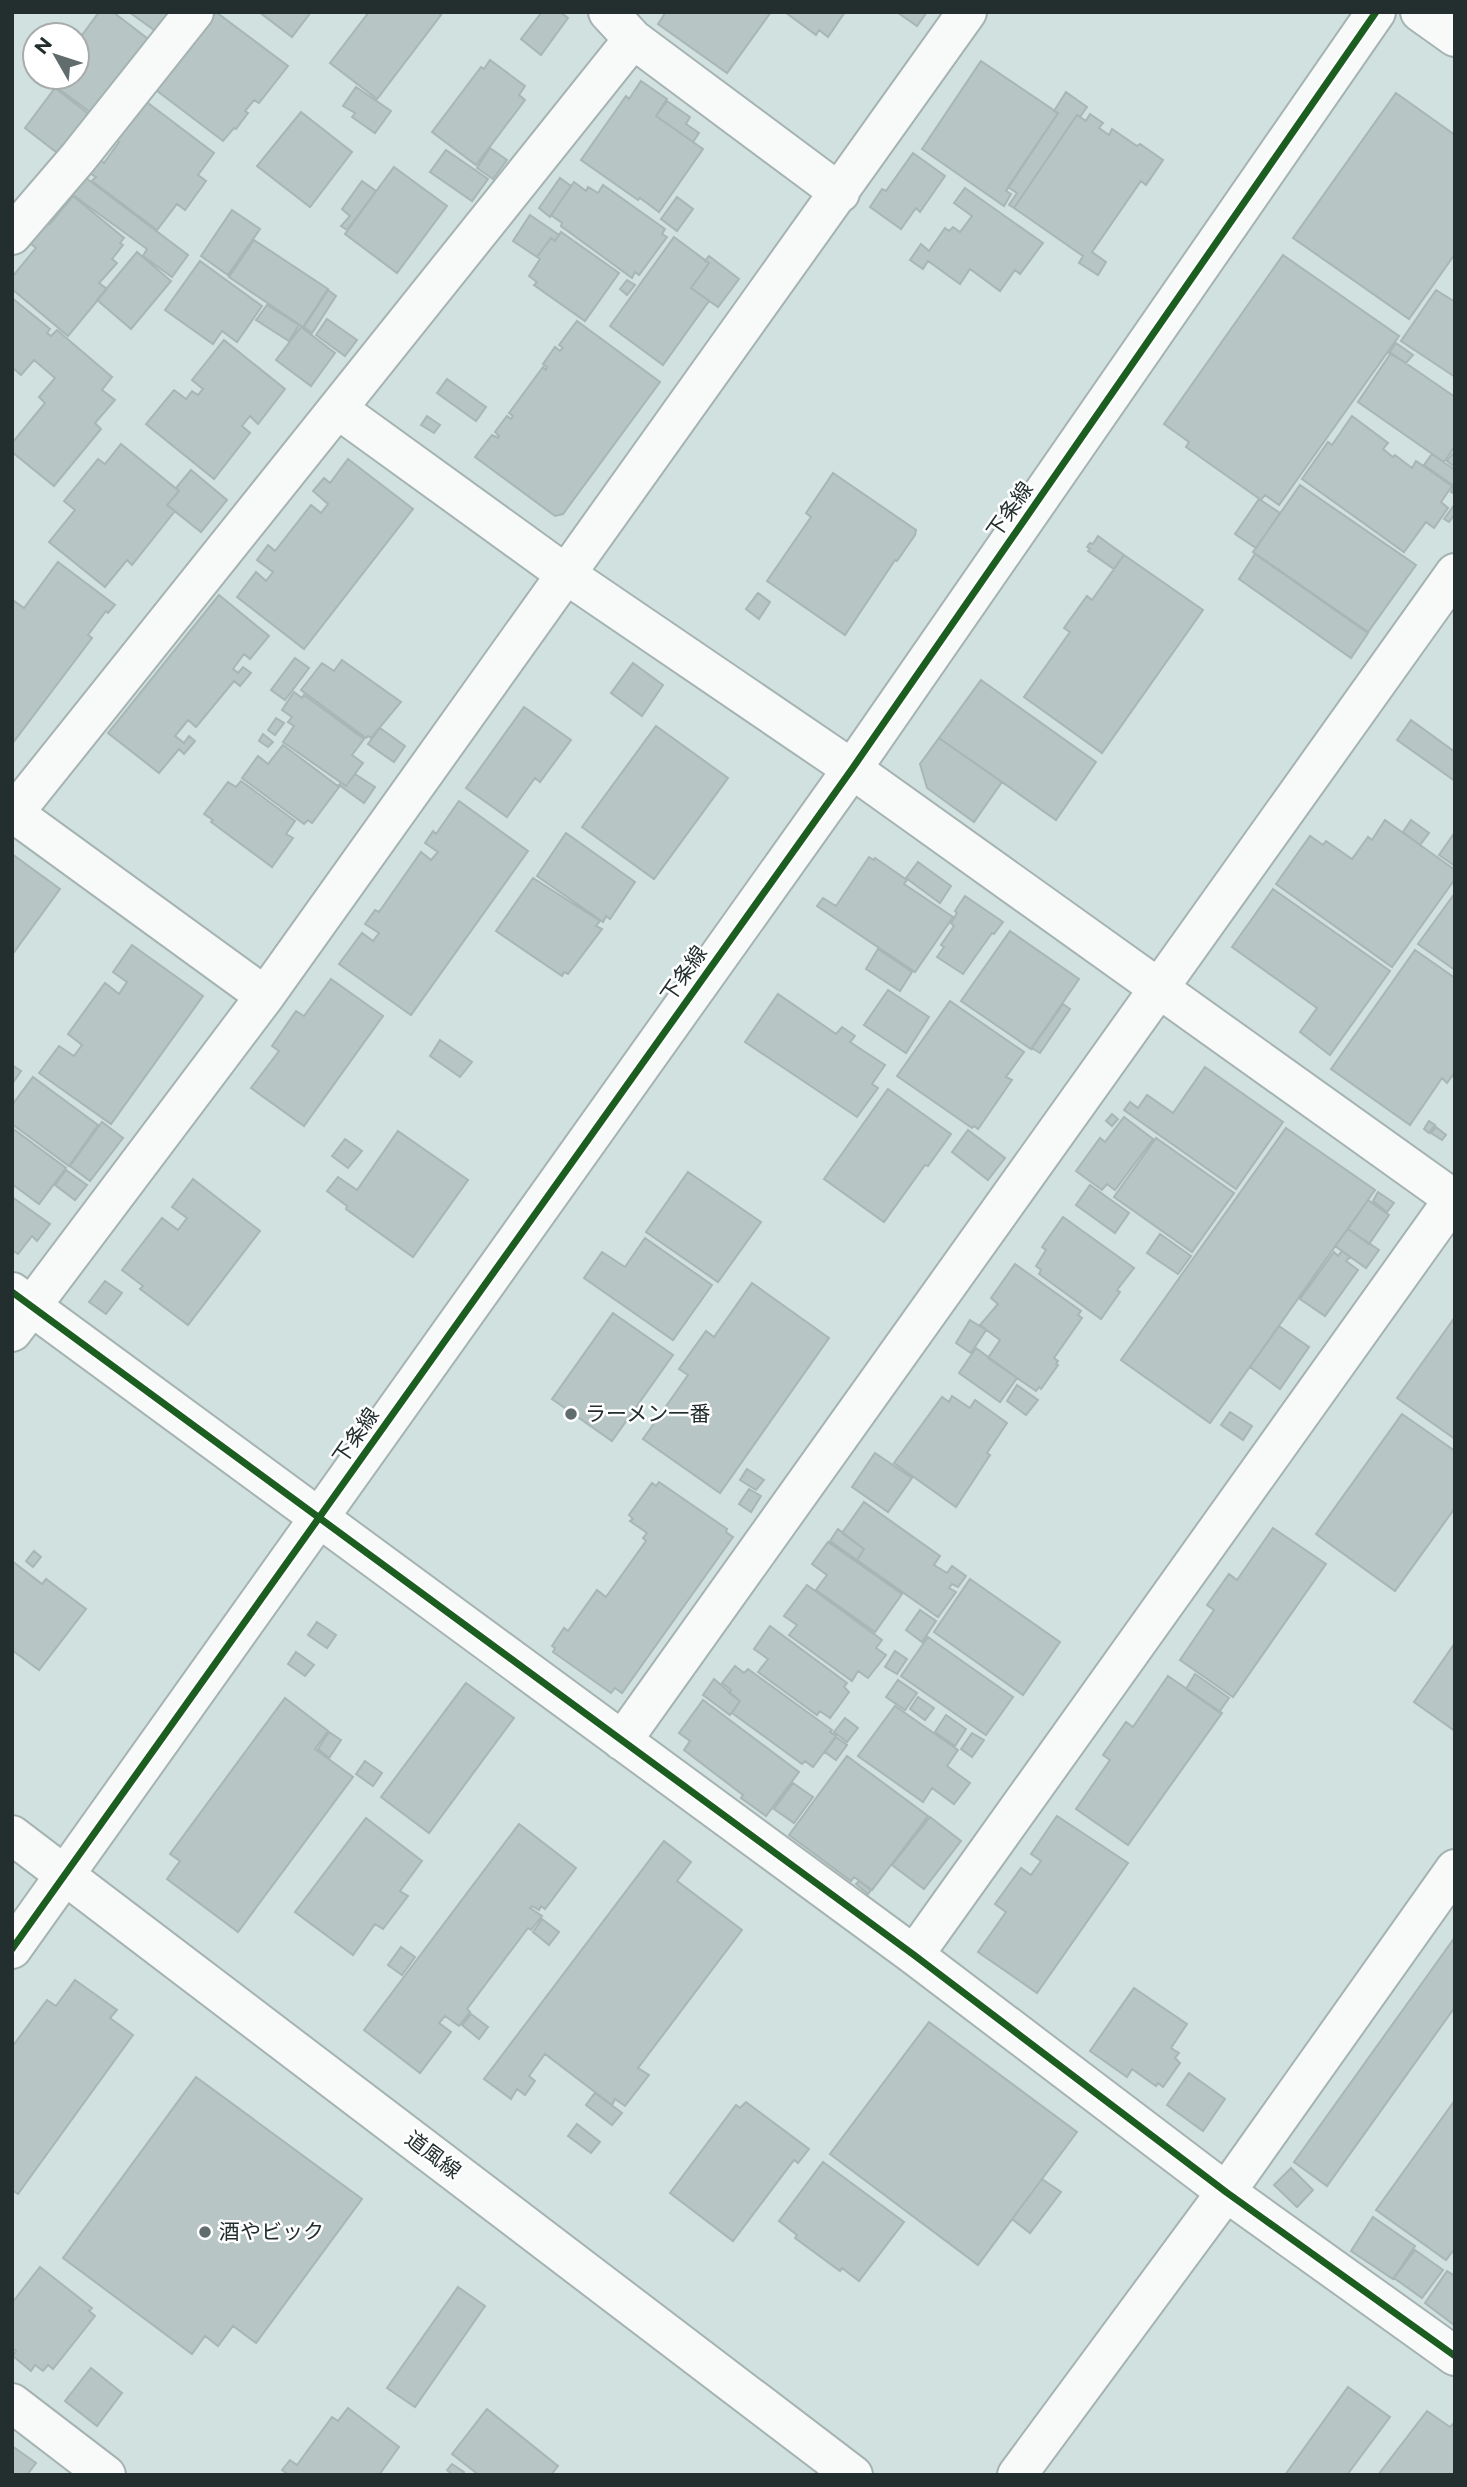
<svg xmlns="http://www.w3.org/2000/svg" width="1467" height="2487" font-family="Montserrat,'Noto Sans JP',sans-serif">
	<style>
		.building { fill: #b7c6c4; stroke: #a8b6b4; stroke-width: 2 }
		.lines { fill: none; stroke-linecap: round; stroke-linejoin: round }
		.minor-casing { stroke: #a5b3b1; stroke-width: 42 }
		.tertiary-casing { stroke: #a5b3b1; stroke-width: 42 }
		.minor { stroke: #f8fafa; stroke-width: 38 }
		.tertiary { stroke: #f8fafa; stroke-width: 38 }
		.cycleway-casing { stroke: #fff; stroke-width: 11 }
		.cycleway { stroke: #1b5e20; stroke-width: 7 }
		.poi-dot { fill: #606d6c; stroke: #fff; stroke-width: 2.5 }
		.labels { text-anchor: middle; stroke-width: 5; stroke-linejoin: round; paint-order: stroke }
		.street-label { font-size: 21px; fill: #232f2e; stroke: #fff }
		.poi-label { font-size: 21px; fill: #232f2e; stroke: #fff; text-anchor: start }
	</style>
	<rect width="100%" height="100%" fill="#d0e1df"/>
	<path class="building" d="M99 12H113L152 42 97 117 48 81 51 77H77V42Z
		M129 12H183L164 37Z
		M216 12 288 66 259 103 254 100 245 111 248 113 236 129 234 128 223 141 156 90Z
		M259 12H311L292 37Z
		M369 12H437L441 15 377 99 330 63Z
		M542 12H560L568 18 541 55 521 39Z
		M771 12 727 73 658 24 666 12Z
		M785 12H845L828 37 819 30 816 35Z
		M897 12H927L917 26Z
		M490 60 525 86 519 95 525 100 476 165 432 132 481 67 484 69Z
		M981 61 1058 113 1006 191 1011 194 1004 206 922 149Z
		M641 81 667 99 656 116 703 149 659 212 640 198 638 200 581 160 626 96 629 99Z
		M356 87 391 111 375 133 352 117 355 113 343 106Z
		M55 88 90 115 60 155 25 128Z
		M1066 92 1087 107 1080 117 1077 115 1014 208 1009 205 1017 193 1008 187 1058 113 1054 111Z
		M1396 93 1455 135V254L1409 319 1293 238Z
		M144 100 214 153 198 175 206 181 185 210 177 204 157 230 92 181 96 177 88 172 98 158 104 163 119 142 115 139Z
		M667 101 690 117 686 124 699 133 693 142 656 116Z
		M301 112 352 152 310 207 257 166Z
		M1090 114 1103 123 1099 128 1109 135 1112 129 1137 146 1140 144 1163 160 1146 185 1141 181 1092 252 1106 262 1098 275 1079 263 1083 256 1014 208 1077 115 1086 121Z
		M490 148 507 160 493 179 477 168Z
		M446 150 488 179 472 201 430 172Z
		M913 153 945 176 920 212 916 208 901 229 870 207 882 189 886 191Z
		M394 167 447 206 397 273 345 234Z
		M82 175 188 255 172 277 143 256 147 249 69 192Z
		M560 178 571 186 550 217 539 208Z
		M362 181 376 191 347 230 341 226 350 216 342 209Z
		M574 182 586 191 588 187 598 193 603 185 665 229 662 234 667 237 639 275 635 272 632 278 561 226 562 223 551 215Z
		M965 188 1043 243 1020 274 1015 270 1000 291 970 269 960 284 928 261 923 269 910 260 921 244 929 251 945 228 949 231 953 227 960 232 972 216 954 203Z
		M73 196 124 238 120 243 123 245 112 259 117 263 99 283 107 289 68 336 12 289V277L36 248 30 243 48 222 50 224Z
		M677 197 693 209 677 231 661 219Z
		M232 210 260 229 228 275 201 256Z
		M530 215 559 235 555 241 551 238 537 257 513 241Z
		M561 232 619 273 585 321 534 285 537 282 529 276 540 259 537 257 551 238 555 241Z
		M674 237 709 263 691 288 709 301 663 365 610 326Z
		M254 240 328 289 303 327 229 277Z
		M137 252 171 281 131 329 97 300Z
		M1283 255 1399 336 1279 505 1265 495 1261 500 1186 447 1189 442 1164 424Z
		M709 256 739 279 718 307 691 288 709 263 705 261Z
		M200 261 262 306 237 342 222 331 213 344 165 310Z
		M627 280 635 285 627 295 620 289Z
		M328 290 336 296 312 333 304 327Z
		M1436 290 1455 302V377L1401 341Z
		M12 298 50 329 47 333 51 336 57 330 112 377 102 390 115 400 95 423 101 429 54 486 12 452V443L45 403 39 397 55 378 34 360 21 375 14 369 12 371Z
		M267 305 299 325 289 341 256 320Z
		M327 319 357 340 345 356 316 335Z
		M577 321 660 382 563 514 555 516 475 457 492 435 498 438 499 436 495 432 507 416 511 419 513 416 509 413 543 367 546 370 547 367 543 364 555 347 560 351 563 348 559 345Z
		M301 327 335 353 311 386 276 360Z
		M224 340 285 389 258 424 250 416 242 426 250 433 214 479 146 424 174 390 186 399 192 391 198 395 203 389 192 380Z
		M1396 343 1413 355 1406 363 1389 353Z
		M1391 353 1455 397V446L1444 462 1358 402Z
		M447 379 486 407 476 421 437 393Z
		M427 416 440 425 434 433 421 425Z
		M1352 416 1388 443 1383 449 1393 457 1395 455 1412 468 1416 461 1452 486 1441 502 1448 508 1434 528 1426 522 1404 552 1302 479 1328 442 1332 445Z
		M121 444 179 491 167 505 175 511 132 565 127 560 105 587 49 542 75 510 64 501 98 459 105 464Z
		M1455 451V467L1447 461Z
		M1432 454 1455 470V494L1451 492 1454 486 1424 465Z
		M348 459 413 509 304 649 237 597 256 572 266 581 273 572 257 560 268 545 275 551 311 505 321 513 328 504 313 491 324 478 330 483Z
		M191 470 227 500 201 532 167 505 179 491 176 488Z
		M833 473 916 530 915 535 897 561 895 560 845 635 767 581 811 517 806 513Z
		M1300 485 1416 565 1368 632 1253 552Z
		M1259 499 1280 513 1256 548 1235 534Z
		M1455 504V514L1449 522 1444 519Z
		M1098 536 1124 555 1114 569 1088 551 1090 549 1087 547 1090 543 1093 544Z
		M1255 554 1368 633 1351 658 1239 579Z
		M1124 555 1203 610 1102 753 1024 697 1070 632 1064 628 1087 596 1092 600Z
		M58 562 115 605 108 613 106 611 88 635 92 638 12 744V604L14 601 24 608Z
		M758 593 770 602 759 619 746 609Z
		M219 595 269 636 250 659 244 654 233 669 238 673 243 667 251 673 240 686 234 681 196 727 188 720 175 736 184 743 189 736 195 741 184 754 179 749 159 773 108 733Z
		M295 658 309 668 285 700 271 690Z
		M342 660 401 702 371 738 368 736 366 738 301 690 322 663 334 671Z
		M633 663 663 685 642 716 611 693Z
		M981 680 1096 762 1056 820 939 738Z
		M294 692 302 698 304 695 364 739 352 755 363 763 346 786 283 742 294 726 288 722 292 717 282 710Z
		M524 707 571 740 540 782 535 778 507 817 466 788Z
		M276 718 284 723 275 735 268 730Z
		M1411 720 1455 752V781L1397 740Z
		M656 726 728 778 654 879 582 827Z
		M380 728 405 746 394 762 368 744Z
		M263 734 273 742 268 747 259 741Z
		M939 738 1002 782 974 822 927 788 920 764Z
		M283 745 339 787 312 823 308 820 304 824 242 778 258 756 268 764Z
		M355 774 375 787 364 803 339 785 341 783 346 786Z
		M241 781 295 821 286 834 293 838 272 867 211 822 213 820 204 814 228 782 236 787Z
		M459 801 528 851 411 1015 339 964 362 933 373 941 379 933 365 924 375 910 379 912 421 852 431 860 438 852 425 843 433 831 436 834Z
		M1385 820 1455 870V879L1392 967 1276 884 1310 836 1323 845 1326 841 1352 859 1368 837 1372 840Z
		M1411 820 1429 833 1420 845 1403 832Z
		M1455 832V866L1439 855Z
		M566 833 635 882 610 919 606 916 603 922 537 876Z
		M12 854 60 889 12 955Z
		M869 857 874 860 875 858 907 880 904 884 953 917 915 972 817 906 823 898 836 906Z
		M918 862 951 886 940 903 906 878Z
		M533 878 600 921 596 926 602 929 568 974 564 972 562 976 496 931Z
		M1273 889 1390 971 1330 1055 1300 1032 1317 1008 1232 947Z
		M1455 893V970L1418 944Z
		M965 896 1003 922 994 934 992 933 963 974 937 957 944 947 941 945 954 926 951 923 957 913 955 911Z
		M1010 931 1079 979 1031 1049 961 1001Z
		M132 945 203 996 111 1124 39 1073 59 1046 74 1056 82 1045 68 1034 105 983 119 994 127 982 113 972Z
		M878 949 912 972 900 991 866 969Z
		M1415 950 1455 978V1072L1447 1083 1442 1078 1410 1125 1331 1069Z
		M331 979 383 1016 304 1126 251 1088 279 1051 272 1046 296 1011 304 1016Z
		M888 990 929 1017 906 1053 864 1025Z
		M778 994 836 1034 842 1027 855 1036 850 1042 885 1065 872 1084 878 1088 857 1117 745 1042Z
		M950 1001 1024 1052 1006 1077 1012 1080 978 1129 974 1126 972 1128 897 1076Z
		M1063 1004 1070 1009 1040 1053 1032 1048Z
		M440 1040 472 1062 460 1077 430 1056Z
		M12 1065 21 1071 12 1084Z
		M1205 1067 1283 1122 1236 1189 1124 1110 1130 1102 1138 1108 1147 1095 1173 1113Z
		M33 1077 98 1125 69 1166 12 1124V1105Z
		M888 1089 951 1134 928 1166 925 1165 884 1222 824 1179Z
		M1112 1114 1118 1119 1112 1126 1106 1121Z
		M1124 1117 1153 1139 1115 1190 1107 1184 1102 1190 1076 1171 1100 1138 1105 1142Z
		M1429 1121 1435 1125 1429 1133 1424 1129Z
		M102 1122 123 1138 90 1181 70 1166Z
		M1436 1127 1446 1135 1442 1140 1431 1133Z
		M12 1128 66 1168 39 1204 12 1184Z
		M1286 1128 1375 1190 1210 1423 1121 1360Z
		M968 1130 1005 1158 988 1180 952 1152Z
		M398 1131 468 1180 413 1257 346 1209 347 1206 327 1191 338 1177 357 1190Z
		M1156 1138 1234 1193 1192 1252 1114 1197Z
		M345 1139 362 1151 348 1168 332 1156Z
		M66 1170 87 1185 75 1200 55 1185Z
		M688 1172 761 1222 718 1282 646 1232Z
		M193 1179 260 1231 188 1325 140 1289 143 1286 122 1270 162 1218 178 1230 187 1218 172 1207Z
		M1090 1185 1129 1213 1115 1233 1076 1205Z
		M1378 1192 1394 1203 1387 1212 1373 1201Z
		M12 1197 50 1224 37 1241 32 1236 18 1254 12 1250Z
		M1368 1200 1389 1215 1369 1244 1348 1229Z
		M1063 1217 1134 1268 1117 1290 1120 1292 1101 1319 1039 1274 1041 1270 1036 1266 1046 1250 1042 1247Z
		M1348 1229 1379 1250 1366 1268 1335 1246Z
		M1160 1234 1191 1256 1178 1274 1147 1253Z
		M645 1238 712 1285 673 1340 584 1278 602 1252 625 1267Z
		M1342 1251 1350 1257 1346 1261 1358 1270 1325 1316 1300 1299 1334 1252 1338 1256Z
		M1015 1264 1081 1311 1078 1315 1082 1318 1054 1358 1058 1361 1056 1364 1058 1365 1041 1389 1039 1387 1036 1391 988 1358 1000 1340 980 1325 998 1304 991 1298Z
		M105 1281 122 1293 106 1314 89 1302Z
		M752 1283 829 1338 720 1493 643 1439 688 1375 679 1369 706 1331 714 1337Z
		M613 1313 673 1355 612 1441 552 1399Z
		M1455 1317V1439L1397 1398Z
		M970 1320 986 1330 971 1353 956 1343Z
		M1279 1326 1309 1347 1280 1389 1250 1367Z
		M976 1348 1017 1378 1000 1402 959 1373Z
		M1017 1385 1038 1400 1026 1415 1007 1401Z
		M952 1396 970 1408 975 1400 1007 1423 987 1453 990 1455 956 1507 894 1463 942 1397 949 1402Z
		M1230 1412 1252 1426 1243 1440 1221 1425Z
		M1402 1414 1455 1451V1508L1395 1591 1316 1534Z
		M875 1453 912 1478 888 1512 852 1487Z
		M747 1469 764 1480 756 1490 740 1480Z
		M659 1482 727 1529 726 1532 733 1537 622 1693 615 1688 611 1693 553 1652 555 1648 552 1646 564 1628 568 1631 597 1590 606 1597 646 1541 643 1538 647 1533 630 1521 633 1519 629 1515 652 1483 656 1486Z
		M749 1489 761 1496 751 1512 739 1504Z
		M864 1502 940 1556 934 1565 947 1573 952 1566 966 1576 958 1587 952 1584 949 1588 956 1592 938 1617 857 1560 864 1549 842 1533Z
		M1273 1528 1326 1564 1233 1697 1180 1660 1214 1610 1207 1605 1229 1574 1237 1580Z
		M838 1529 864 1549 857 1560 830 1541Z
		M828 1542 902 1594 875 1632 816 1590 827 1575 812 1564Z
		M34 1551 41 1557 33 1567 26 1561Z
		M12 1561 42 1584 46 1579 86 1609 39 1670 12 1650Z
		M970 1579 1060 1642 1023 1695 934 1632Z
		M807 1585 882 1640 876 1648 886 1655 868 1678 858 1671 852 1681 789 1635 797 1625 784 1616Z
		M920 1610 936 1621 922 1642 906 1630Z
		M317 1622 336 1635 327 1648 308 1635Z
		M770 1626 847 1683 844 1687 849 1692 830 1718 820 1711 817 1715 758 1672 768 1659 754 1649Z
		M928 1637 1013 1697 986 1735 901 1676Z
		M1455 1643V1731L1414 1702Z
		M895 1651 907 1659 897 1674 885 1667Z
		M296 1652 314 1665 305 1676 288 1664Z
		M735 1666 744 1673 748 1669 832 1730 830 1732 836 1736 813 1767 805 1761 802 1764 732 1713 740 1701 729 1693 731 1690 722 1683Z
		M1195 1674 1229 1698 1219 1712 1186 1689Z
		M1168 1676 1222 1713 1128 1845 1076 1809 1110 1760 1103 1755 1126 1722 1133 1727Z
		M714 1679 740 1701 730 1715 703 1695Z
		M898 1680 917 1693 905 1710 886 1697Z
		M466 1683 514 1718 429 1833 381 1797Z
		M918 1697 934 1708 925 1720 910 1709Z
		M285 1698 328 1731 315 1749 353 1777 238 1932 167 1879 180 1861 170 1854Z
		M703 1700 799 1772 766 1816 741 1798 743 1795 684 1750 690 1741 679 1733Z
		M895 1706 958 1750 947 1766 970 1783 954 1804 932 1788 923 1802 858 1756Z
		M946 1715 966 1729 955 1746 935 1732Z
		M845 1718 858 1728 847 1742 834 1732Z
		M329 1732 341 1740 329 1758 318 1749Z
		M972 1733 984 1740 972 1757 961 1749Z
		M836 1737 847 1745 836 1760 825 1752Z
		M847 1756 928 1816 872 1890 854 1877 851 1881 789 1835Z
		M365 1761 382 1773 373 1786 356 1774Z
		M793 1783 813 1797 794 1823 774 1809Z
		M1057 1816 1128 1863 1037 1993 978 1952 1006 1912 995 1904 1021 1868 1031 1875 1041 1861 1031 1854Z
		M930 1817 961 1841 924 1889 892 1865Z
		M366 1818 422 1861 400 1891 408 1896 383 1929 375 1924 353 1955 295 1912Z
		M519 1824 576 1868 545 1909 541 1906 539 1910 532 1906 530 1908 542 1916 531 1930 528 1928 467 2009 470 2012 459 2026 445 2016 439 2023 451 2032 420 2073 364 2030Z
		M664 1841 691 1862 677 1881 742 1930 638 2068 649 2075 625 2106 615 2099 612 2105 545 2054 529 2076 535 2081 525 2095 517 2089 511 2099 484 2079Z
		M859 1881 871 1890 868 1894 856 1884Z
		M542 1919 559 1932 549 1945 533 1932Z
		M1455 1937V2007L1327 2186 1294 2162Z
		M401 1947 415 1957 402 1975 388 1965Z
		M75 1980 117 2010 110 2018 133 2035 18 2194 12 2190V2047L47 2000 56 2006Z
		M1134 1988 1187 2024 1171 2048 1179 2053 1175 2058 1180 2063 1163 2087 1158 2083 1156 2086 1132 2069 1127 2077 1090 2051Z
		M471 2014 488 2027 479 2039 462 2025Z
		M929 2022 1077 2132 978 2265 830 2154Z
		M1189 2073 1225 2099 1203 2131 1167 2105Z
		M196 2077 362 2199 256 2343 233 2326 218 2346 205 2336 192 2354 63 2258Z
		M595 2093 622 2113 612 2125 586 2105Z
		M1455 2100V2248L1446 2260 1376 2210Z
		M746 2102 809 2149 798 2163 794 2160 733 2241 670 2193 736 2105 740 2108Z
		M577 2124 600 2142 591 2153 568 2136Z
		M823 2162 904 2222 859 2281 842 2268 840 2271 795 2238 797 2235 779 2221Z
		M1291 2168 1313 2190 1297 2207 1274 2185Z
		M1042 2179 1061 2192 1030 2233 1012 2219Z
		M1373 2217 1415 2246 1393 2279 1351 2251Z
		M1415 2250 1443 2270 1422 2298 1394 2278Z
		M40 2267 92 2308 89 2311 95 2316 53 2369 48 2365 43 2371 35 2365 31 2371 13 2356 16 2351 12 2348V2303Z
		M1447 2271 1455 2276 1454 2325 1425 2303Z
		M458 2287 485 2306 415 2407 387 2388Z
		M91 2368 122 2393 97 2426 65 2401Z
		M1348 2387 1390 2417 1347 2475H1285Z
		M348 2408 399 2447 379 2475H289L282 2470 290 2460 297 2465 332 2417 338 2421Z
		M487 2409 558 2466 551 2475H479L452 2454Z
		M1427 2411 1450 2427 1455 2422V2475H1378Z
		M12 2446 36 2463 27 2475H12Z
		M452 2464 464 2472 462 2475H453L447 2470Z"/>
	<g class="lines">
		<g class="minor-casing">
			<path id="minor" d="M608 12 633 39 840 193
				M1420 12 1455 37
				M12 235 78 158 194 12
				M339 410 567 575 852 769 1455 1200
				M12 812 265 996
				M14 813 633 39
				M12 1292 914 1955 1226 2192 1455 2356
				M12 1332 265 996 967 12
				M622 1741 1455 573
				M914 1955 1455 1197
				M12 2403 106 2475
				M1017 2475 1226 2192 1455 1869"/>
		</g>
		<g class="tertiary-casing">
			<path id="tertiary" d="M12 1835 853 2475
				M12 1949 852 769 1376 12"/>
		</g>
		<use href="#minor" class="minor"/>
		<use href="#tertiary" class="tertiary"/>
		<g class="cycleway-casing">
			<path id="cycleway" d="M12 1292 914 1955 1226 2192 1455 2356
				M12 1949 852 769 1376 12"/>
		</g>
		<use href="#cycleway" class="cycleway"/>
	</g>
	<g class="poi-dot">
		<circle cx="571" cy="1414" r="7"/>
		<circle cx="205" cy="2232" r="7"/>
	</g>
	<g class="labels">
		<g class="street-label">
			<text transform="translate(1010 510) rotate(-55)" y="7">下条線</text>
			<text transform="translate(684 974) rotate(-55)" y="7">下条線</text>
			<text transform="translate(356 1436) rotate(-55)" y="7">下条線</text>
			<text transform="translate(433 2155) rotate(37)" y="7">道風線</text>
		</g>
		<g class="poi-label">
			<text x="585" y="1421">ラーメン一番</text>
			<text x="219" y="2239">酒やビック</text>
		</g>
	</g>
	<rect width="1467" height="2487" fill="none" stroke="#232f2e" stroke-width="28"/>
	<g transform="translate(56 56) rotate(309)"><circle r="33" fill="#ffffff" stroke="#a7acab" stroke-width="2"/>
	<path d="M0-5L12 26L0 18L-12 26Z" fill="#606d6c"/>
	<text y="-10" font-size="19" font-weight="bold" text-anchor="middle" fill="#232f2e">N</text>
	</g>
</svg>
